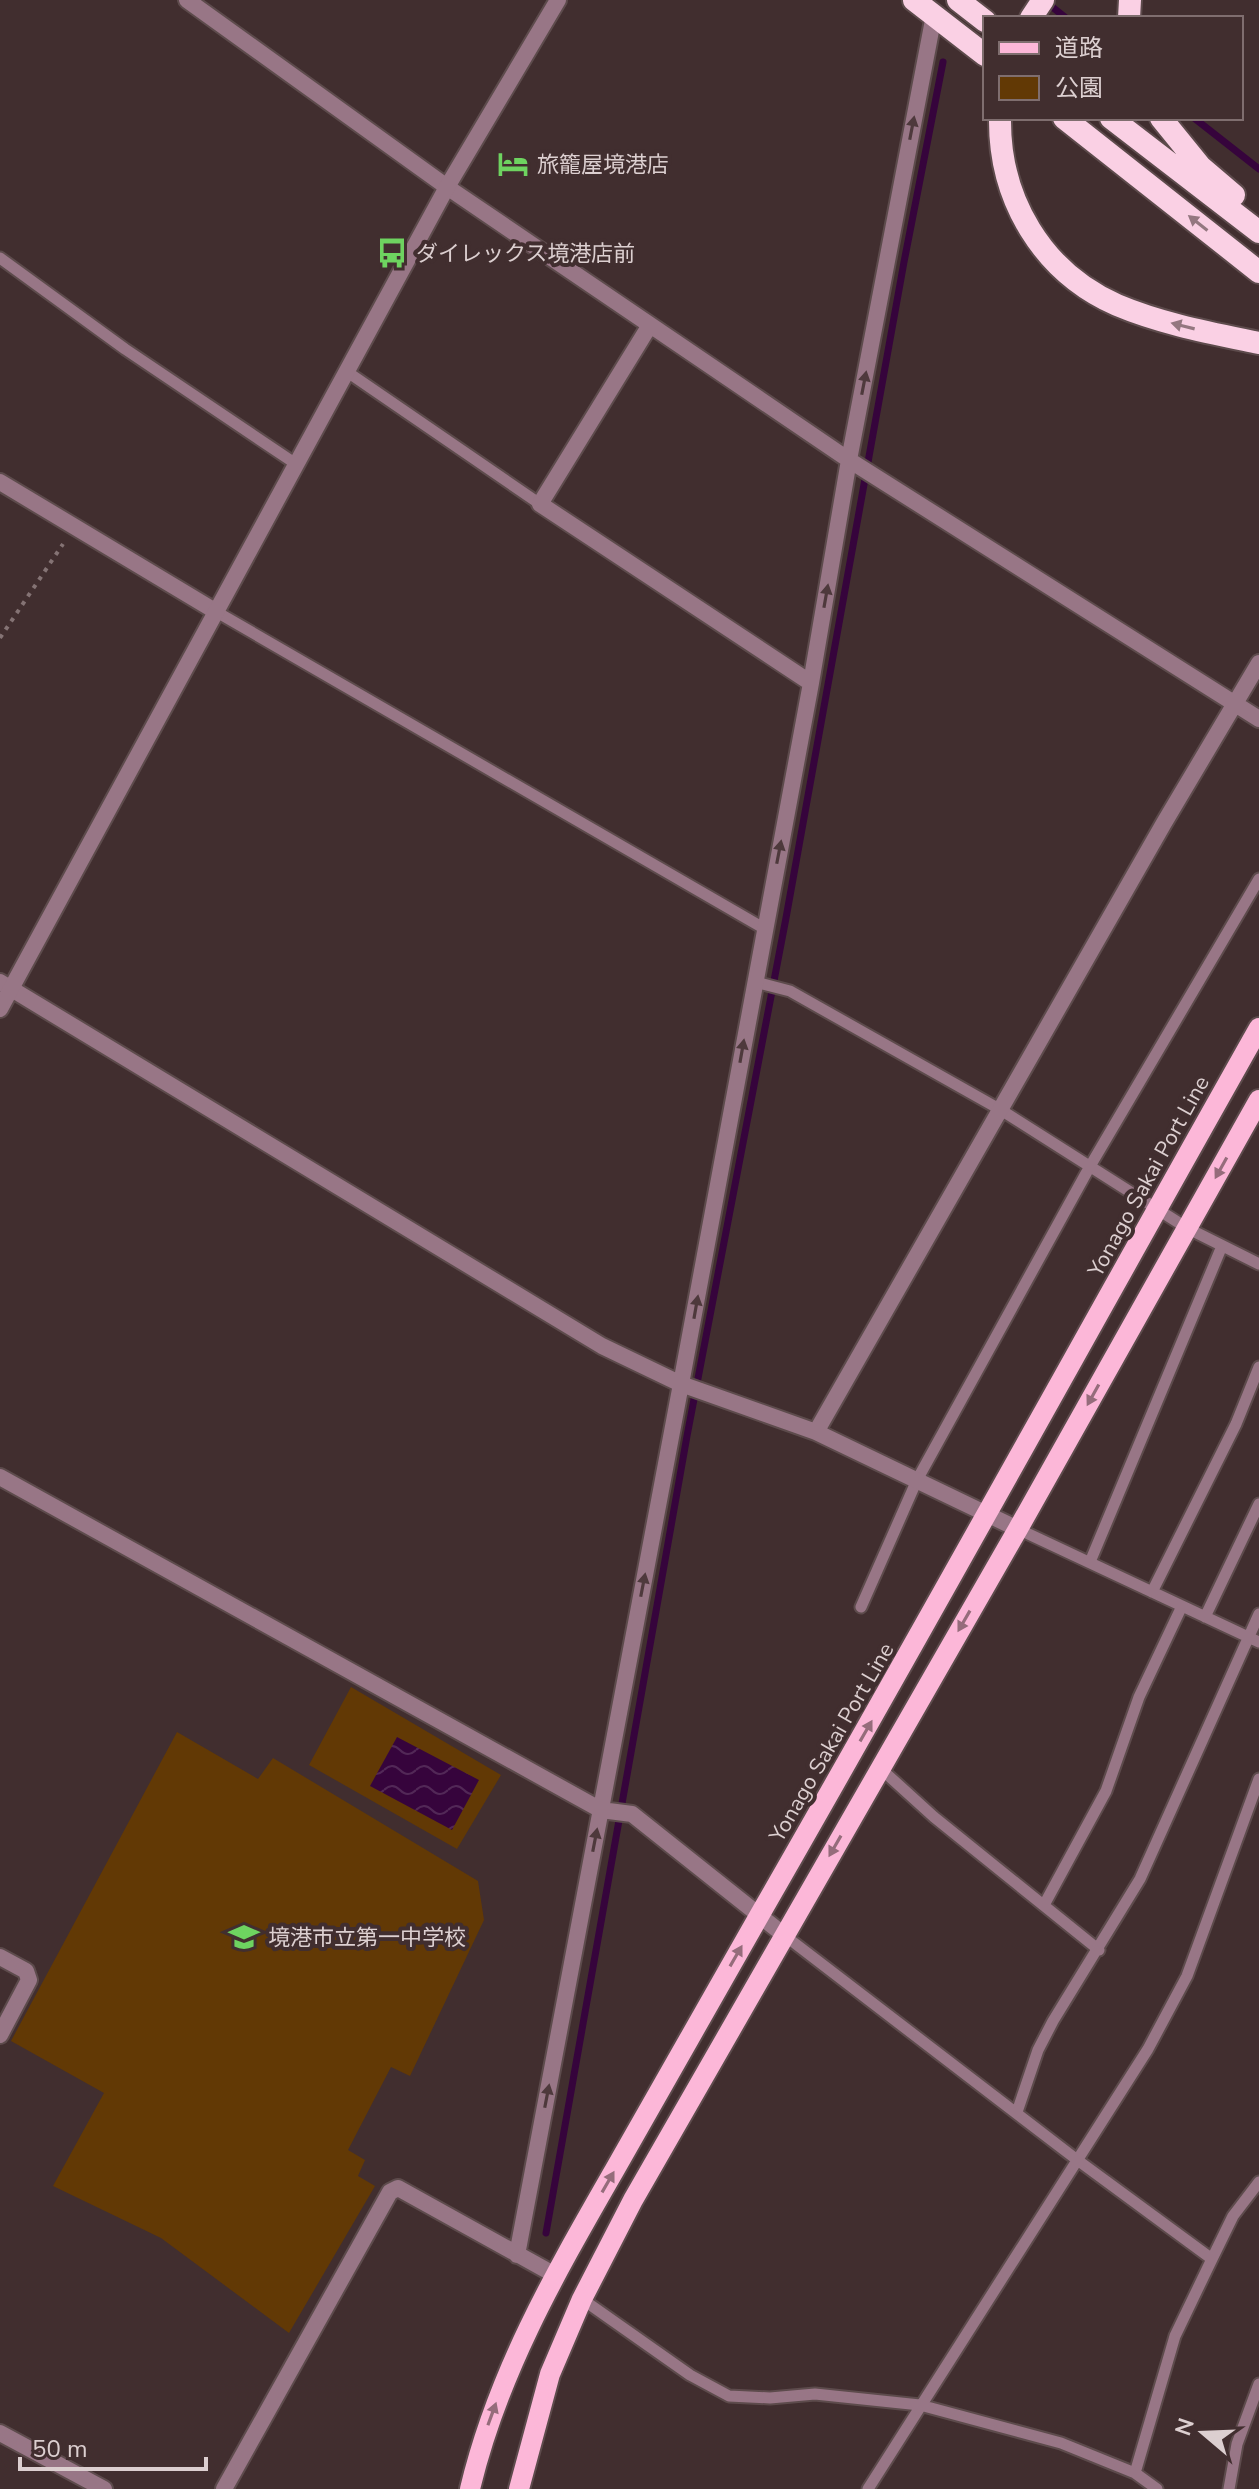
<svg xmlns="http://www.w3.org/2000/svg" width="1259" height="2489" font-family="'Nunito Sans','Noto Sans JP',sans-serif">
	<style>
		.park { fill: #623905 }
		.water { fill: url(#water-waves) }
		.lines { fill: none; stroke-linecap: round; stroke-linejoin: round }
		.stream { stroke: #36043c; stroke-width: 7 }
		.service-casing { stroke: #5d4b4c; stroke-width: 15 }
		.minor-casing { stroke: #5d4b4c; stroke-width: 20 }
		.tertiary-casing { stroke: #5d4b4c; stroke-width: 20 }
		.primary-casing { stroke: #5d4b4c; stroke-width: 24 }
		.trunk-casing { stroke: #5d4b4c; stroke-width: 26 }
		.path { stroke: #847374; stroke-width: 4; stroke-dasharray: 4 6; stroke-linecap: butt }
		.service { stroke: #987686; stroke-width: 11 }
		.minor { stroke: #987686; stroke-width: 16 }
		.tertiary { stroke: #987686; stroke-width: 16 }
		.primary { stroke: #fcb7d8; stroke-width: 20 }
		.trunk { stroke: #fad0e4; stroke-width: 22 }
		.oneway { fill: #4e393c }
		.oneway2 { fill: #947780 }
		.oneway3 { fill: #956c7b }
		.labels { text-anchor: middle; stroke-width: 8; stroke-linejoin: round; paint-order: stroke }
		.poi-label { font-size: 22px; fill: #dccfd0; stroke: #412e2f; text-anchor: start }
		.street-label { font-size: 22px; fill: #dccfd0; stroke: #412e2f }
	</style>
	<defs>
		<pattern id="water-waves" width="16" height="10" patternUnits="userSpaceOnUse" patternTransform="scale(2)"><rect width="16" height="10" fill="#36043c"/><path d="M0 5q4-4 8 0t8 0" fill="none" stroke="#522857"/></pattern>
	</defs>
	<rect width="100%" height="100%" fill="#412e2f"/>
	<path class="park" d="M351 1687 501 1775 457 1849 309 1765Z
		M177 1732 258 1779 273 1758 478 1881 484 1920 410 2076 391 2067 348 2150 365 2160 358 2176 375 2186 289 2333 161 2238 53 2186 104 2093 11 2041Z"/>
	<path class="water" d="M397 1737 479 1780 452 1830 370 1786Z"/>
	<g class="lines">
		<path class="stream" d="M1046 2 1066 18
			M1194 118 1259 169
			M546 2233 687 1436 786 918 904 262 943 62"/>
		<g class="service-casing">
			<path id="service" d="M0 258 125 349 296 464
				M346 371 540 504
				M215 611 765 929
				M755 982 790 991 1001 1110 1187 1228 1259 1264
				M1018 1529 1259 1642
				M1090 1562 1222 1246
				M1152 1592 1236 1424 1259 1367
				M861 1607 917 1480 1089 1168 1259 879
				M1205 1617 1259 1504
				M880 1768 934 1817 1099 1950
				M1044 1905 1106 1791 1139 1697 1182 1606
				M784 1935 1076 2159 1212 2259 1175 2336 1135 2473 1157 2489
				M1017 2112 1038 2050 1053 2021 1140 1879 1259 1614
				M1212 2259 1233 2216 1259 2182
				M582 2299 690 2375 729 2396 770 2398 815 2394 920 2405 1061 2443 1135 2473
				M868 2489 1148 2049 1187 1976 1259 1779
				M1229 2489 1237 2444 1259 2384"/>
		</g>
		<g class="minor-casing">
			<path id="minor" d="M187 0 447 187 849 460 1259 719
				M650 325 540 504 811 683
				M0 482 215 611
				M0 982 602 1346 681 1384 816 1432 1018 1529
				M816 1432 1164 823 1259 663
				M0 1477 601 1810 632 1814 784 1935
				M0 1957 26 1971 29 1980 0 2035
				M517 2255 681 1384 811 683 849 460 934 15
				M0 2433 104 2489
				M224 2489 390 2192 398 2188 555 2275"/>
		</g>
		<g class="tertiary-casing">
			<path id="tertiary" d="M0 1009 447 187 558 0"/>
		</g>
		<g class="primary-casing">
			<path id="primary" d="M470 2489C498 2372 555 2274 614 2171 664 2084 713 1996 763 1909 931 1617 1093 1322 1259 1028
				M519 2489 550 2374 582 2299 633 2200 1018 1529 1259 1100"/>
		</g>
		<g class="trunk-casing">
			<path id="trunk" d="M914 0 985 55
				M958 0 985 21
				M1031 18 1043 0
				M1129 18 1130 0
				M1000 118C999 199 1042 272 1117 305 1162 324 1211 333 1259 343
				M1064 118 1259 272
				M1111 118 1259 232
				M1161 118 1200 166 1234 195"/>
		</g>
		<path class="path" d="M0 638 63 544"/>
		<use href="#service" class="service"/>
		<use href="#minor" class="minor"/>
		<use href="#tertiary" class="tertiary"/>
		<use href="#primary" class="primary"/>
		<use href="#trunk" class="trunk"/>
	</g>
	<defs><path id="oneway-solid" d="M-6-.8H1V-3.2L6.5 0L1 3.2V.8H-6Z" transform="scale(2)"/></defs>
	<g class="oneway">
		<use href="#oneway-solid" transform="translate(912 128) rotate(-79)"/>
		<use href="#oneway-solid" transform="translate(864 383) rotate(-79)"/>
		<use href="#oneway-solid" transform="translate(826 596) rotate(-80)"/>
		<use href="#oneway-solid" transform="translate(779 852) rotate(-79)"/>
		<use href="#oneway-solid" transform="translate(742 1051) rotate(-80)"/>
		<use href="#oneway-solid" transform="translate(696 1307) rotate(-80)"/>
		<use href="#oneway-solid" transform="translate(643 1585) rotate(-79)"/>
		<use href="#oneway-solid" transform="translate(595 1840) rotate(-79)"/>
		<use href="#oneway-solid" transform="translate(547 2096) rotate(-79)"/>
	</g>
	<g class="oneway2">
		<use href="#oneway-solid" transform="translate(1198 223) rotate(-142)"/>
		<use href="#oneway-solid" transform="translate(1183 326) rotate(-166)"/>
	</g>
	<g class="oneway3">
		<use href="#oneway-solid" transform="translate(1221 1168) rotate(119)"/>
		<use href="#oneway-solid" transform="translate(1093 1395) rotate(119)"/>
		<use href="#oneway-solid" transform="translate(964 1621) rotate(120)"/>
		<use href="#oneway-solid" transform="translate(866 1731) rotate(-60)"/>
		<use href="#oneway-solid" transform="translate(835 1846) rotate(120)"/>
		<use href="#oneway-solid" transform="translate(736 1956) rotate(-60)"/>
		<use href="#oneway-solid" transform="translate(608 2182) rotate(-60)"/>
		<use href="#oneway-solid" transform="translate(492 2414) rotate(-70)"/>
	</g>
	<defs>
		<g id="hotel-bare" transform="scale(2.4)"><path d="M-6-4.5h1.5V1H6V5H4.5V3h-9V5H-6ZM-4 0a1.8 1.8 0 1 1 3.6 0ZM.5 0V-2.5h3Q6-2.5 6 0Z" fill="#6ed360" stroke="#412e2f" stroke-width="2.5" paint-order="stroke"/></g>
		<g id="bus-bare" transform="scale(2.4)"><path d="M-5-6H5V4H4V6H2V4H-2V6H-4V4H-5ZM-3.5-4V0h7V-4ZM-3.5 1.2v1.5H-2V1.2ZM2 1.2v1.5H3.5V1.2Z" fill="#6ed360" stroke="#412e2f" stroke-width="2.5" paint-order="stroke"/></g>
		<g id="school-bare" transform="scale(2.4)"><path d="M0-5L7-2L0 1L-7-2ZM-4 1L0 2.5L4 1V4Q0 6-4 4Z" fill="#6ed360" stroke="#412e2f" stroke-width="2.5" paint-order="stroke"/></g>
	</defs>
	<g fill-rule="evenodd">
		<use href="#hotel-bare" x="513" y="164"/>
		<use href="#bus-bare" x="392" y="253"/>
		<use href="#school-bare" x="244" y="1937"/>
	</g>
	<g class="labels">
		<g class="poi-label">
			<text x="537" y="172">旅籠屋境港店</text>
			<text x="416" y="261">ダイレックス境港店前</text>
			<text x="268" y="1945">境港市立第一中学校</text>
		</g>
		<g class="street-label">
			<text transform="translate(1148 1176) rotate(-61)" y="8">Yonago Sakai Port Line</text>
			<text transform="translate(831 1742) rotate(-60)" y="8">Yonago Sakai Port Line</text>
		</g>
	</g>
	<rect x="983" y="16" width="260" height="104" fill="#412e2f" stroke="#7f6e6f" stroke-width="2"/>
	<rect x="999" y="42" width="40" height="12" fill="#fcb7d8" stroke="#7f6e6f" stroke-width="2"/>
	<text x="1055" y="56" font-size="24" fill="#dccfd0">道路</text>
	<rect x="999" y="76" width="40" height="24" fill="#623905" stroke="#7f6e6f" stroke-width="2"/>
	<text x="1055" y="96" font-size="24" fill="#dccfd0">公園</text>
	<g transform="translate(1203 2433) rotate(289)" stroke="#412e2f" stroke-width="6" paint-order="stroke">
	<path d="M0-6L14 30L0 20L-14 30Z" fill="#dccfd0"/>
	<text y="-12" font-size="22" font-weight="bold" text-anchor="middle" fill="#dccfd0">N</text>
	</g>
	<path d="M20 2457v12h186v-12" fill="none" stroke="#dccfd0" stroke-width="4"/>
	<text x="32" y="2457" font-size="24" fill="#dccfd0" stroke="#412e2f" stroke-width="6" paint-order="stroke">50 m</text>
</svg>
